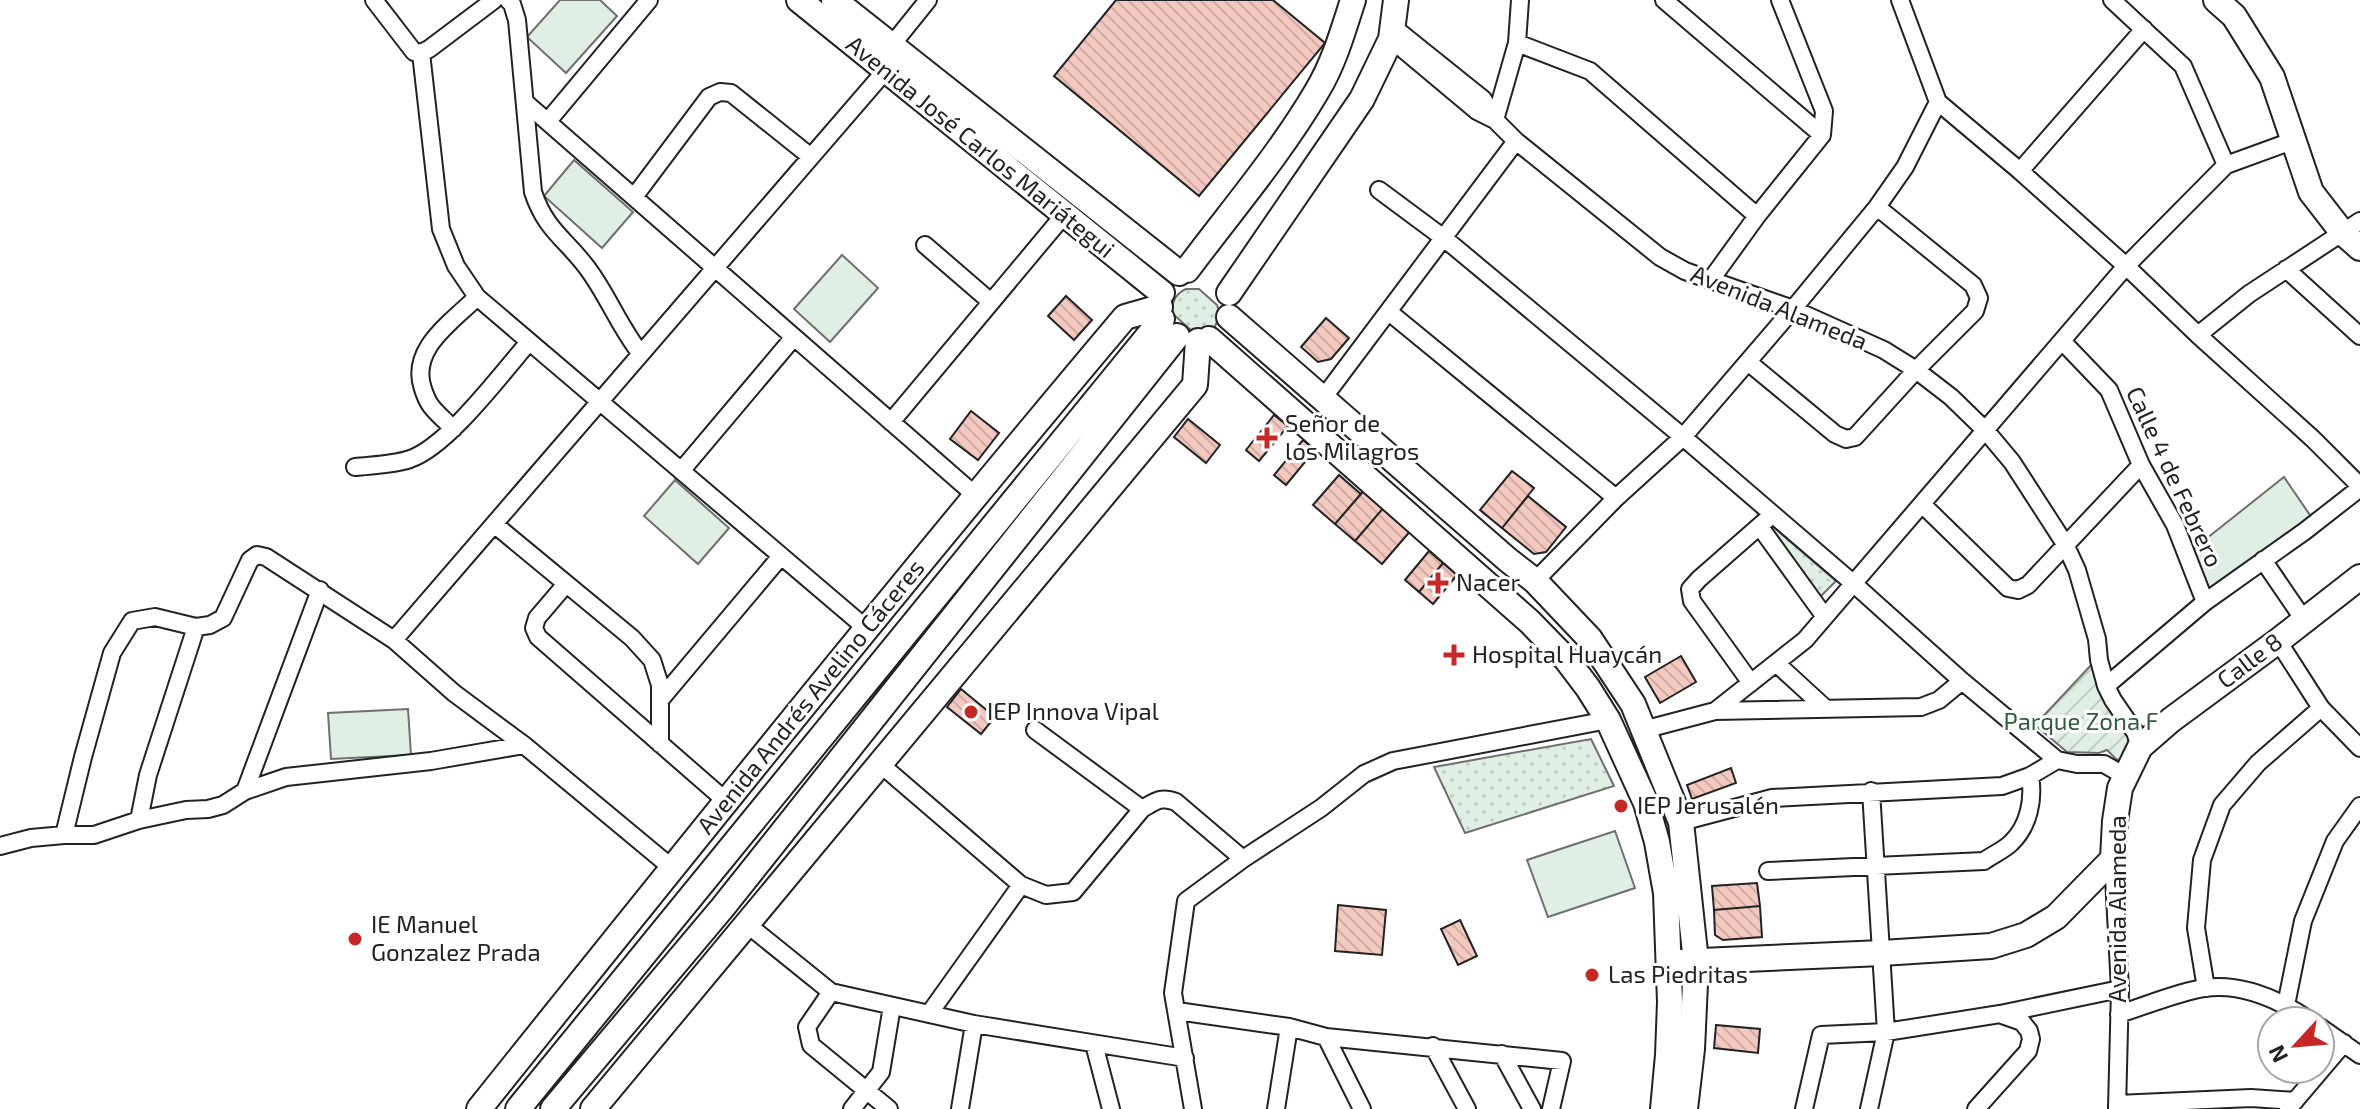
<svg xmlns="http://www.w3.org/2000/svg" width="2360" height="1109" font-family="'Exo 2',sans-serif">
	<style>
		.grass { fill: url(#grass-dots); stroke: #6f6f6f; stroke-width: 2 }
		.garden { fill: url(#garden-furrows); stroke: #6f6f6f; stroke-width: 2 }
		.pitch { fill: #e0efe3; stroke: #6f6f6f; stroke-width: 2 }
		.building { fill: url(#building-back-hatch); stroke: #222; stroke-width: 2 }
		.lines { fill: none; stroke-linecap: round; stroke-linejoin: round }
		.street-casing { stroke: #222; stroke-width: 20 }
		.secondary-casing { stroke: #222; stroke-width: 28 }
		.street { stroke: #fff; stroke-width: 16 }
		.secondary { stroke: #fff; stroke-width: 24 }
		.poi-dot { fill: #c62828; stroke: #fff; stroke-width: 3 }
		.labels { text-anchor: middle; stroke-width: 6; stroke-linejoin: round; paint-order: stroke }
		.street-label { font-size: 24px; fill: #222; stroke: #fff }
		.poi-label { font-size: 24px; fill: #222; stroke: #fff; text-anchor: start }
		.park-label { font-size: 24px; fill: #2f5e38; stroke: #fff }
	</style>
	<defs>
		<pattern id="grass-dots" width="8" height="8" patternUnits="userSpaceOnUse" patternTransform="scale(2)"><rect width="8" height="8" fill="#e0efe3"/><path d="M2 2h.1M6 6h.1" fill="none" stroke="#c0cdc2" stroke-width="1.8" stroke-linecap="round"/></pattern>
		<pattern id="garden-furrows" width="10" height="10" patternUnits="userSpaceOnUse" patternTransform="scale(2)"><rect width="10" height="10" fill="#e0efe3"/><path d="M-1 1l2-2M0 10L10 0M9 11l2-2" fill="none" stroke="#c0cdc2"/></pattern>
		<pattern id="building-back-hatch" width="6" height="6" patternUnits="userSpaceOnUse" patternTransform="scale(2)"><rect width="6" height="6" fill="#f3c9c0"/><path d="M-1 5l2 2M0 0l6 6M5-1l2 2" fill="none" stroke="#d0aca5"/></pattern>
	</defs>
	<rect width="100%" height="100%" fill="#fff"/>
	<path class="grass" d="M1186 289H1199L1217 305 1220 315 1213 331 1194 333 1173 314C1171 302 1175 294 1186 289Z
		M1757 513 1836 581 1819 598Z
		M1591 739 1614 786 1465 833 1434 767Z"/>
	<path class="garden" d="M2093 663 2108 708 2129 735 2133 747 2125 762 2116 759 2107 750 2099 753 2067 752 2035 725Z"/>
	<path class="pitch" d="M560 0H600L617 16 566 73 527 37Z
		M574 160 633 212 602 248 544 196Z
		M842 255 878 288 830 342 794 309Z
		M2284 477 2314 521 2211 593 2192 550Z
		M675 480 729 528 698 564 644 516Z
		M408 709 411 755 331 759 328 713Z
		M1615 831 1635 888 1548 917 1527 860Z"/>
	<path class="building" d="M1116 0H1273L1325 43 1199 196 1054 76Z
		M1066 296 1092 320 1074 340 1048 316Z
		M1326 318 1349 338 1331 359 1318 362 1301 347Z
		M971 411 999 433 978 460 950 439Z
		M1274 415 1288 426 1259 461 1246 450Z
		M1188 419 1220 445 1206 463 1174 437Z
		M1303 440 1315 450 1286 485 1274 475Z
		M1512 471 1534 488 1502 528 1480 510Z
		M1339 475 1361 494 1335 524 1313 505Z
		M1365 489 1385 506 1355 541 1335 524Z
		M1528 496 1566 527 1546 552 1534 554 1502 528Z
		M1385 506 1412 529 1382 564 1355 541Z
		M1429 551 1443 563 1419 592 1405 580Z
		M1443 563 1457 575 1433 604 1419 592Z
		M1681 656 1696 682 1660 703 1645 677Z
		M961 689 995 717 981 734 947 707Z
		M1731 768 1736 783 1692 799 1687 785Z
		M1757 883 1760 906 1714 910 1712 886Z
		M1338 905 1386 910 1382 955 1335 951Z
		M1760 906 1762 937 1723 940 1715 935 1714 910Z
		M1460 920 1477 956 1458 965 1441 929Z
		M1716 1025 1760 1029 1758 1053 1714 1048Z"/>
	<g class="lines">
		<g class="street-casing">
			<path id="street" d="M374 0 414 52 421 53 429 49 494 0
				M508 0 512 4 517 20 533 192C546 231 566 239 588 269 608 296 620 328 641 354
				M1664 0 1822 135
				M1900 0 1938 102 2020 171 2126 266 2198 335 2313 439 2360 486
				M2112 0 2183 66 2226 165
				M1392 26 1483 99 1495 120 1516 141 1660 257 1685 271 1793 309 1884 350 1916 370 1951 397 1986 431 2012 462 2065 544 2077 570 2097 639 2099 660 2106 686 2113 700 2135 732 2140 747
				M1391 39 1477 111 1495 120
				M1517 43 1590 71 1757 216
				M421 53 441 229 456 266 477 297 867 629
				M526 103 975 495
				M1495 120 1517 43 1520 0
				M548 121 649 0
				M2020 171 2144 29
				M1379 190 1445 239 1683 437 1854 584 1962 681 2057 760 2077 764H2104L2125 776
				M634 197 709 97 720 92 731 93 811 157
				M925 245 991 302
				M2286 269 2360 336
				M1710 281 1757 216 1822 135 1824 111 1780 0
				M1389 312 1616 498
				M2198 335 2249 294 2360 221
				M2062 341 2109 390 2141 465 2175 525 2205 602
				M1748 362 1835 434 1846 439 1855 437 1916 370 1975 311 1979 298 1973 285 1877 207
				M1324 397 1516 141
				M891 422 1064 215
				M453 429C446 421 437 414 431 406 427 401 425 395 423 389 409 349 452 322 477 297
				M355 467C372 465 393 465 410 459 447 447 502 373 529 342
				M681 471 794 337
				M1923 505 2008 588 2018 590 2028 585 2141 465
				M494 524 632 638 652 660 660 685V744
				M1760 527 1825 617
				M2263 560 2304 620
				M1535 581 1616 498 1683 437 1793 309 1877 207 1905 167 1938 102
				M566 584 537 618 534 628 538 637 726 801
				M394 640 886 70 891 46 928 0
				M2278 641 2321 708 2360 748
				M1776 663 1824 707
				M1751 683 1692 601 1690 589 1699 579 1772 515
				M2106 686 2205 602 2305 531 2360 488
				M660 700 781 556
				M1715 711 1805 640 2126 266 2226 165 2292 141
				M1035 730 1142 809
				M1643 730 1715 711 1921 707 1939 700 1962 681
				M879 763 1021 885 1046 895 1073 892 1142 809C1156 801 1161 796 1176 802L1243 859
				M245 791 320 590
				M139 820 148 775 196 627
				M1681 822 1772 798 2002 786 2030 776 2057 760
				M64 835 83 757 112 653 132 621 155 617 196 627 210 625 223 618 250 560 257 555 266 557 394 640 454 693 524 745 672 868
				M0 846 31 838 64 835H94L139 820 186 810 208 809 223 805 245 791 286 777 431 761 524 745
				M2113 859 2120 989 2117 1109
				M1768 871 1984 861C1992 855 2004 850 2011 843 2029 826 2034 799 2030 776
				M748 925 831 992 974 1024 1185 1058
				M2206 988 2196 928 2202 860 2222 805 2258 763 2321 708
				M831 992 807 1027 811 1045 889 1109
				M2286 1005 2303 921 2335 841 2360 806
				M1177 1011 1289 1027 1326 1037 1562 1061 1551 1109
				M929 1014 1021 885
				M2119 1014C2145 1006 2178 992 2204 988 2243 982 2280 1000 2311 1021
				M2320 1027 2360 1055
				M1326 1037 1362 1109
				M1094 1044 1111 1109
				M1433 1046 1467 1109
				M1502 1054 1532 1109
				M2117 1104 2251 1098 2295 1101
				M852 1109 881 1072 892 1006
				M960 1109 974 1024
				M1193 1109 1173 993 1186 901 1243 859 1321 808 1364 774 1393 761 1608 720
				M1276 1109 1289 1027
				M1804 1109 1821 1035 1886 1032 2000 1014 2120 989
				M1869 1109 1886 1032 1871 791
				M1976 1109 2028 1051 2031 1039 2029 1031 2022 1022 2002 1015
				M2288 1109 2344 1043"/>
		</g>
		<g class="secondary-casing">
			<path id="secondary" d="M799 0 1162 293
				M834 0 1179 273
				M2216 0 2234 16 2272 77 2311 192 2342 232 2360 248
				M1187 270C1231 211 1280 154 1317 91 1334 63 1343 31 1353 0
				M1229 293 1362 99 1391 39 1396 0
				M1229 317 1508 560 1535 581 1590 639 1633 704 1681 822 1696 962 1692 1049 1685 1109
				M1209 339 1530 622 1566 659 1588 688 1608 720 1646 803 1657 842 1666 893 1670 1002 1668 1055 1663 1109
				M1679 962 1882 953 1991 946 2026 935 2056 917 2113 859 2115 821 2120 788 2140 747 2171 720 2278 641 2360 577
				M479 1109C692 843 905 578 1125 317L1160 307
				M518 1109 1162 319
				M553 1109 723 907 1177 336
				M593 1109 1195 385 1198 341"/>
		</g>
		<use href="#street" class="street"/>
		<use href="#secondary" class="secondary"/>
	</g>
	<g class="poi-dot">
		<path d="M1263 426h8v8h8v8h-8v8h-8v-8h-8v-8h8z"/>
		<path d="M1434 571h8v8h8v8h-8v8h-8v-8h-8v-8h8z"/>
		<path d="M1450 643h8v8h8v8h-8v8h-8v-8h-8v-8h8z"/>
		<circle cx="971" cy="712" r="8"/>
		<circle cx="1621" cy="806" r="8"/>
		<circle cx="355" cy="939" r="8"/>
		<circle cx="1592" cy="975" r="8"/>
	</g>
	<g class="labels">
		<g class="street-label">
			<text transform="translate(980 147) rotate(39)" y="8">Avenida José Carlos Mariátegui</text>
			<text transform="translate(1779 308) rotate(22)" y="8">Avenida Alameda</text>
			<text transform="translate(2174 477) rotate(65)" y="8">Calle 4 de Febrero</text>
			<text transform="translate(2250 661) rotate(-37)" y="8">Calle 8</text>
			<text transform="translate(811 697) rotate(-51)" y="8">Avenida Andrés Avelino Cáceres</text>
			<text transform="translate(2118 909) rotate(-90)" y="8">Avenida Alameda</text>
		</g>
		<g class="poi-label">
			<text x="1285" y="432">Señor de<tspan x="1285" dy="28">los Milagros</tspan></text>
			<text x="1456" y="591">Nacer</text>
			<text x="1472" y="663">Hospital Huaycán</text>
			<text x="987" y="720">IEP Innova Vipal</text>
			<text x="1637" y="814">IEP Jerusalén</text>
			<text x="371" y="933">IE Manuel<tspan x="371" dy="28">Gonzalez Prada</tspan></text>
			<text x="1608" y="983">Las Piedritas</text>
		</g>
		<g class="park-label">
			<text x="2081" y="730">Parque Zona F</text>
		</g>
	</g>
	<g transform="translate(2296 1045) rotate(244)"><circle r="38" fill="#ffffff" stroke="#a7a7a7" stroke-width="2"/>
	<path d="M0-6L14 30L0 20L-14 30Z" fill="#c62828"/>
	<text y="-12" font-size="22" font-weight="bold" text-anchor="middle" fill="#222222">N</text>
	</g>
</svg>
